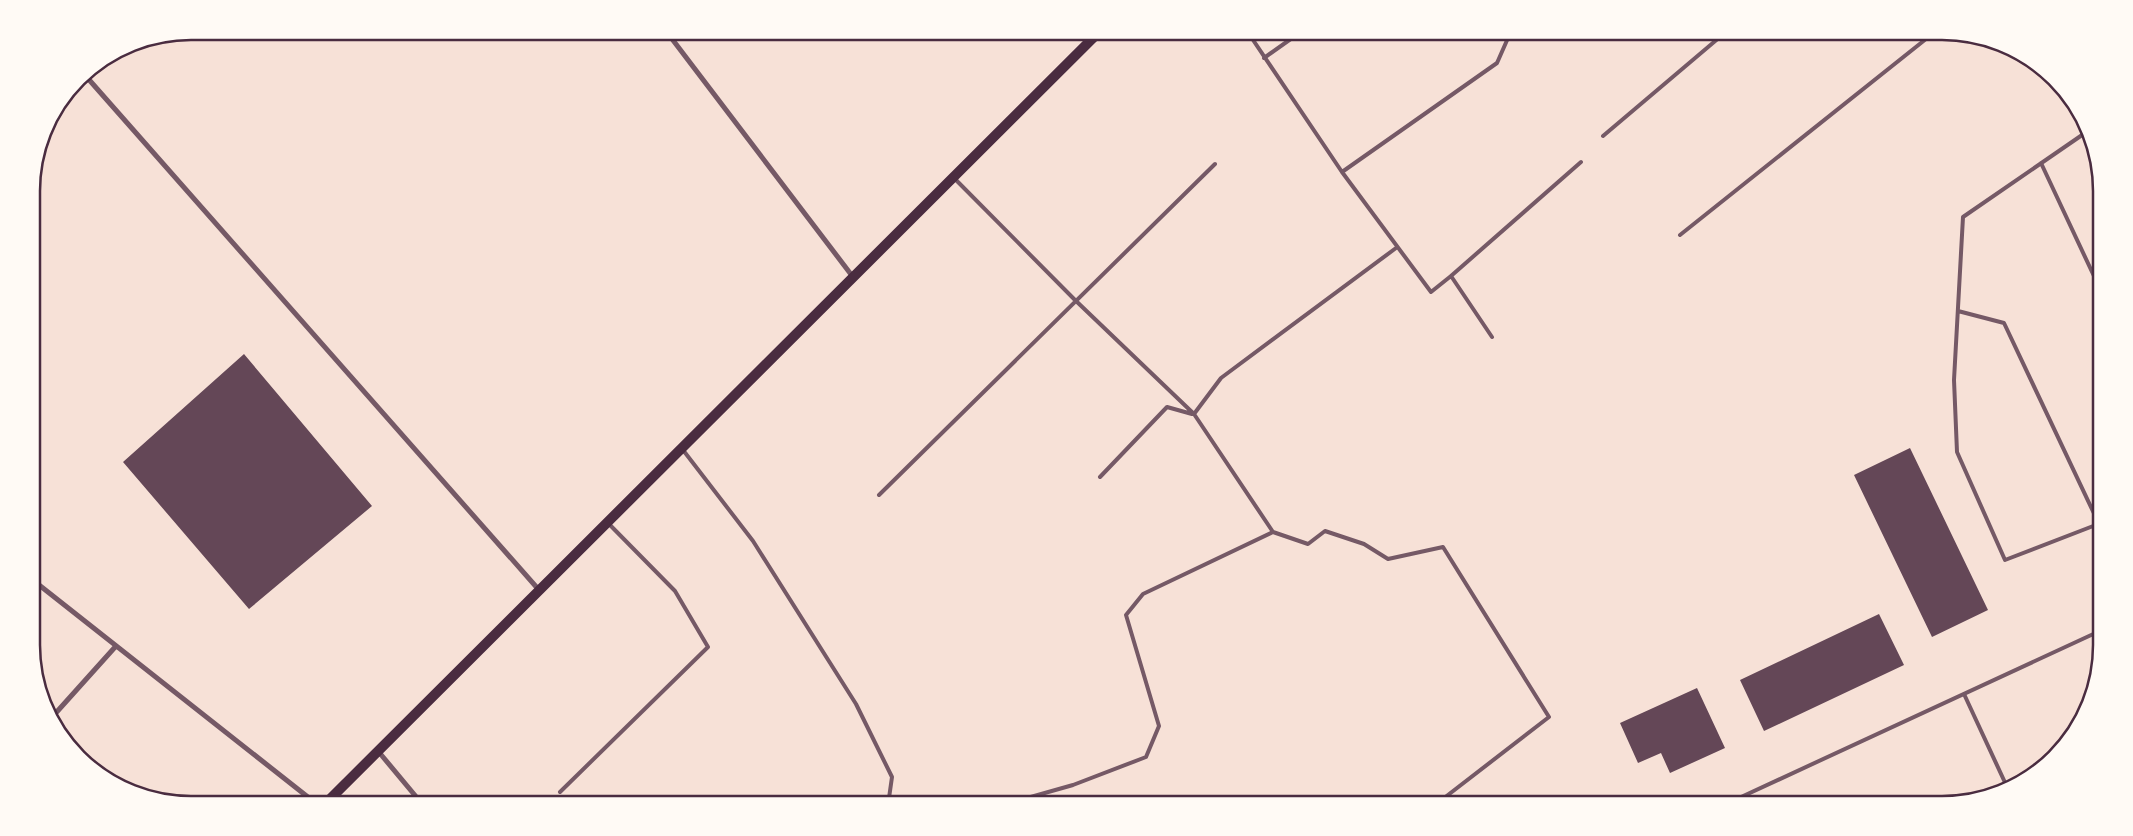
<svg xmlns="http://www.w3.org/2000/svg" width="2133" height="836" font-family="'Zilla Slab',serif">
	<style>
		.building { fill: #644757 }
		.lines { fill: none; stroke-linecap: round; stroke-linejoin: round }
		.service { stroke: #755966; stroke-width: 4 }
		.minor { stroke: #755966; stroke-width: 5 }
		.secondary { stroke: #4a2c40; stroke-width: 10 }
		.rim { fill: none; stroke: #4a2c40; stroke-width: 2.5 }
	</style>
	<rect width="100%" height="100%" fill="#f7e1d7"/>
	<path class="building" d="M244 354 372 506 249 609 123 462Z
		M1910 448 1988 610 1932 637 1854 475Z
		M1879 614 1904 665 1764 731 1740 680Z
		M1697 688 1725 748 1670 773 1661 753 1638 763 1620 723Z"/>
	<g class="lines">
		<path class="service" d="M1247 31 1342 172 1431 292 1451 276 1492 337
			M1264 58 1302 31
			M2085 133 1963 217 1954 380 1957 452 2005 560 2101 523
			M1603 136 1727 31
			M2041 163 2101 291
			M1342 172 1497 63 1508 38 1515 31
			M954 178 1075 300 1194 414 1273 532 1308 544 1325 531 1364 544 1388 559 1443 547 1549 717 1435 805
			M1680 235 1936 31
			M1451 276 1581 162
			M1958 311 2004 323 2099 524
			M1194 414 1221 378 1396 248
			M683 450 753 541 856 704 892 777 888 805
			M1100 477 1167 407 1192 414
			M879 495 1215 164
			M1964 694 2008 789
			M560 792 708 647 675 591 608 523
			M1726 804 2102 630
			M1002 805 1073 785 1146 757 1159 726 1126 615 1143 594 1273 532"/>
		<path class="minor" d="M666 31 853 277
			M84 74 539 590
			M34 581 318 805
			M54 715 116 646
			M378 751 423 805"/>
		<path class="secondary" d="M324 805 1100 31"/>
	</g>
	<path d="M0 0H2133V836H0ZM191 40H1942A151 151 0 0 1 2093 191V645A151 151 0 0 1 1942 796H191A151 151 0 0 1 40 645V191A151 151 0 0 1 191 40Z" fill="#fffaf5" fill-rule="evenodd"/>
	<path class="rim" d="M191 40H1942A151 151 0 0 1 2093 191V645A151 151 0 0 1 1942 796H191A151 151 0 0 1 40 645V191A151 151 0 0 1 191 40Z"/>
</svg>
